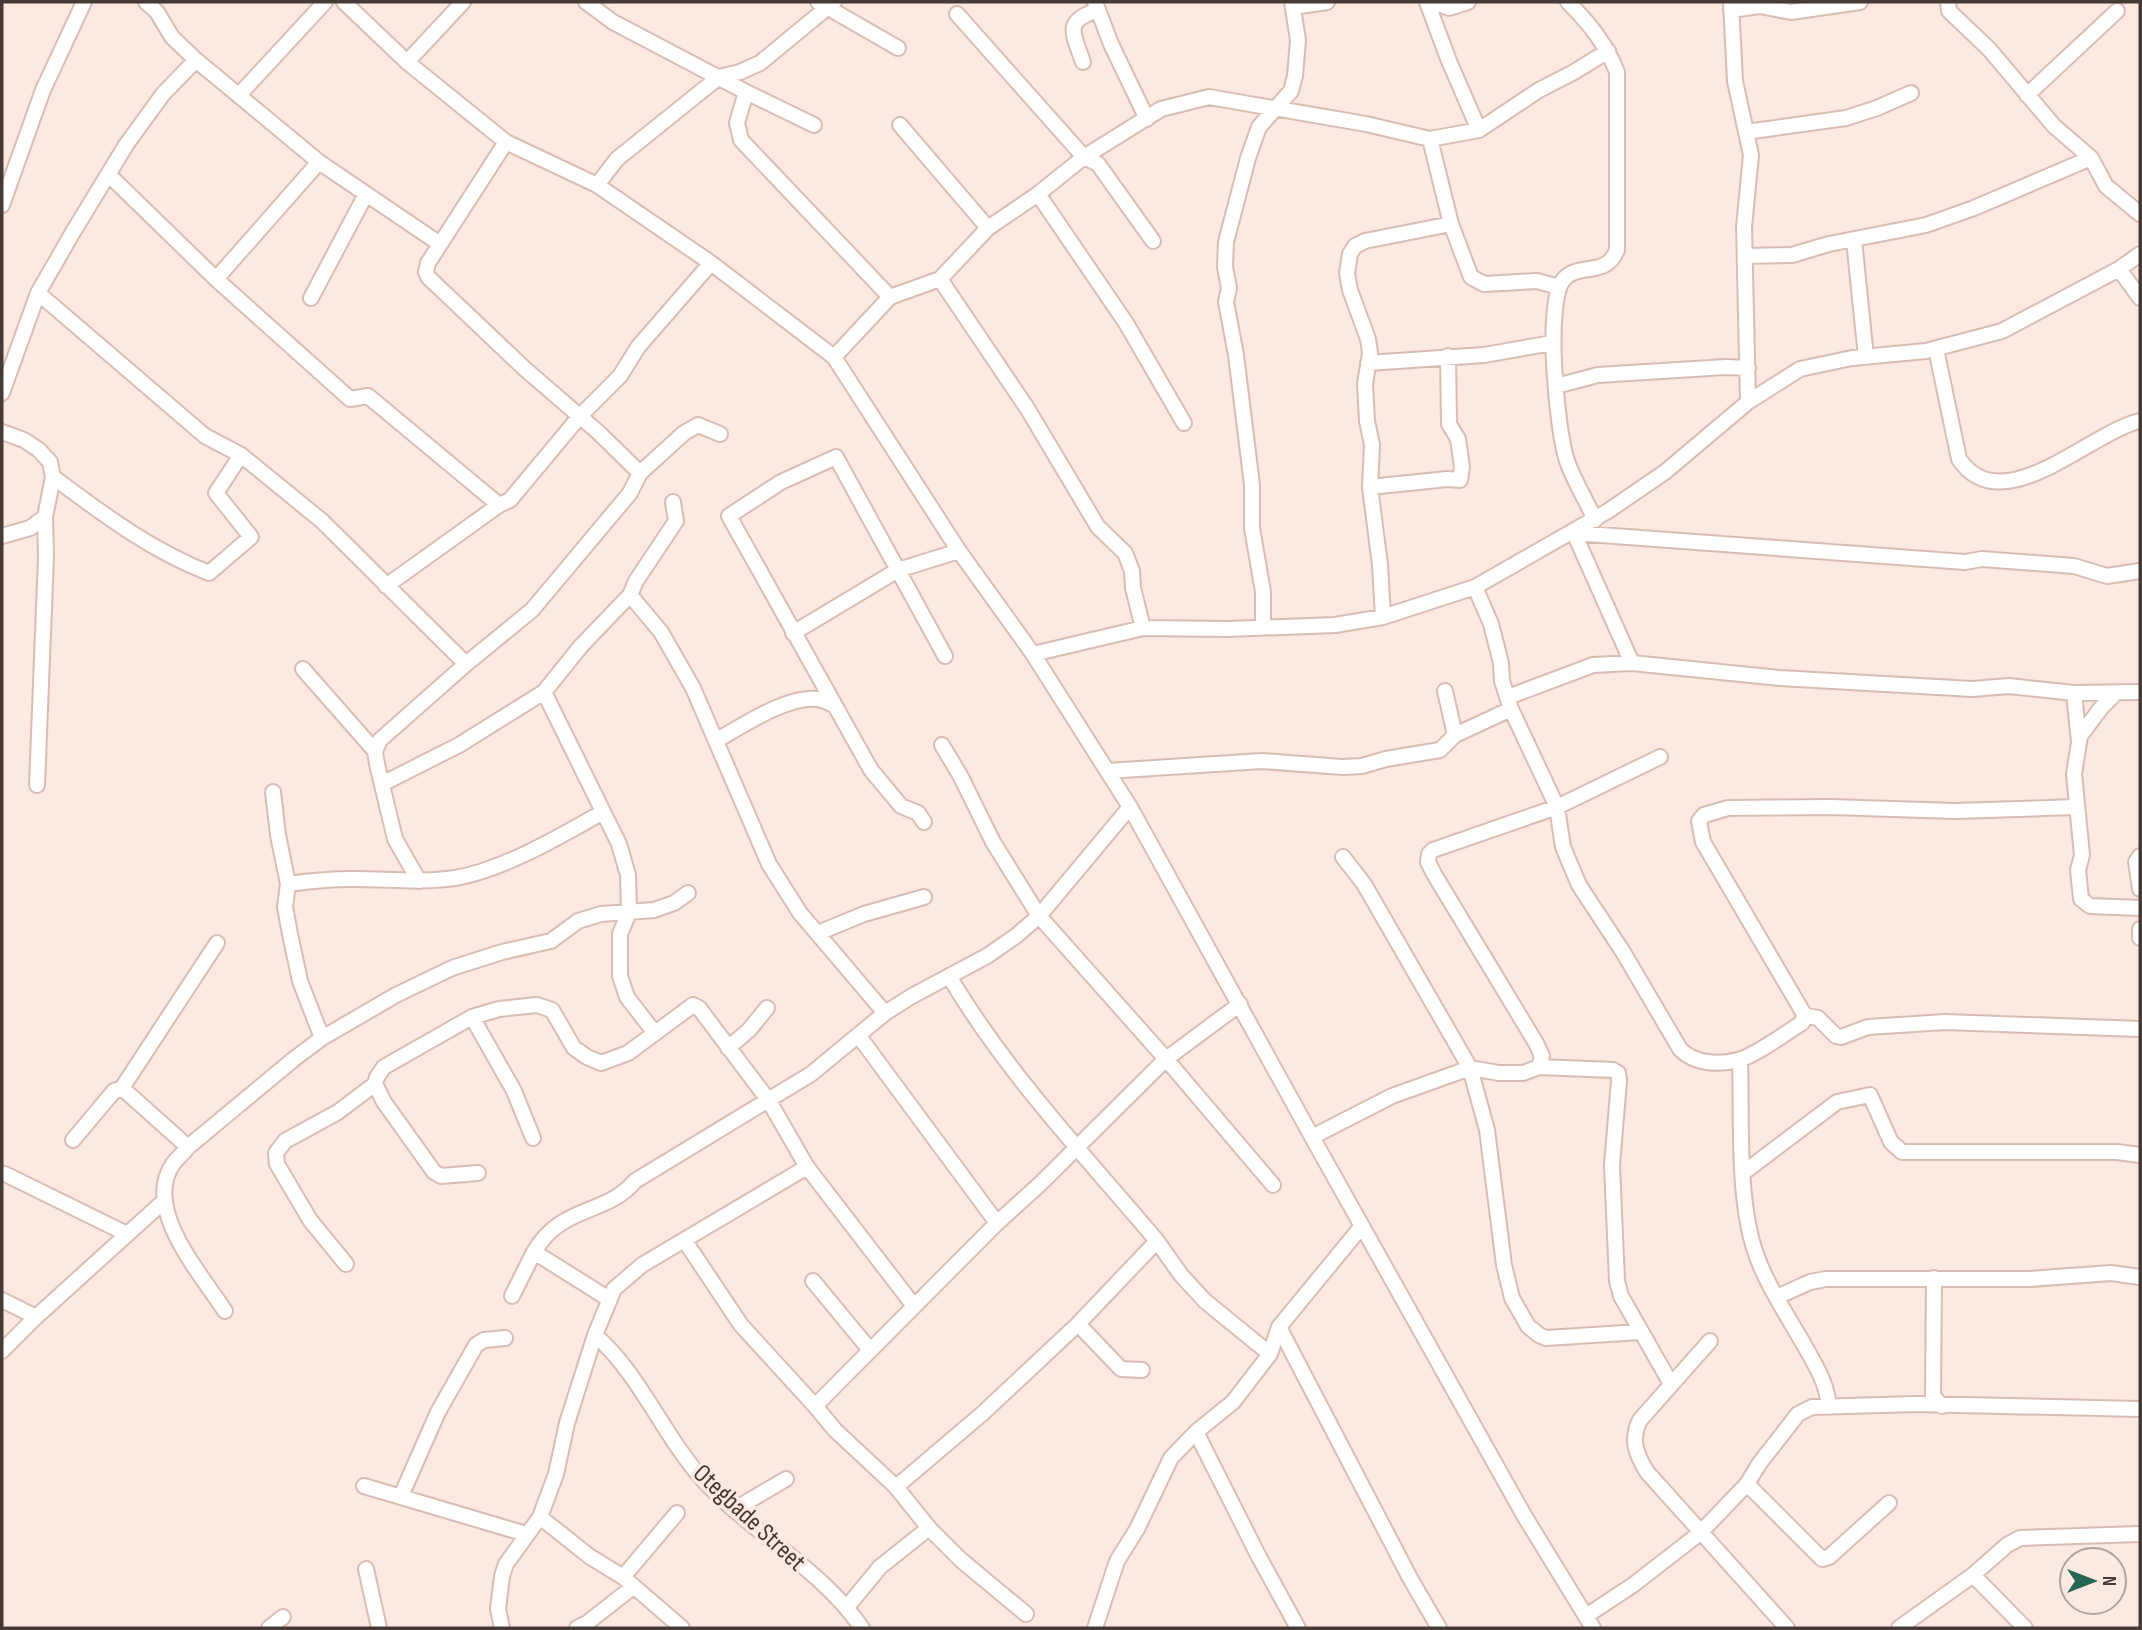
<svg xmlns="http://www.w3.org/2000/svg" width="2142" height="1630" font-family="'Sofia Sans Condensed',sans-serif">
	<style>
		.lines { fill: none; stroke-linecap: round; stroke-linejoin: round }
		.minor-casing { stroke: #dabdb2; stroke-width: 18 }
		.minor { stroke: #fff; stroke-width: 14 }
		.labels { text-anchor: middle; stroke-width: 7; stroke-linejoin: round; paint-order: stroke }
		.street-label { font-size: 26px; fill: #453a35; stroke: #fbe9e2 }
	</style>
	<rect width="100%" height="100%" fill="#fbe9e2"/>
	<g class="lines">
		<g class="minor-casing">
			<path id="minor" d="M146 2 157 12 172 37 196 60 319 162 440 244
				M344 2 407 62 506 142 597 185 711 263 834 357 959 551 1033 654 1130 807 1312 1137 1525 1517 1593 1628
				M586 2 613 22 746 92 814 125
				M818 2 898 48
				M1095 2 1111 44 1147 119
				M1427 2 1449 61 1479 130
				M1434 2 1449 8 1468 2
				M1568 2C1589 23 1606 44 1617 72V250C1606 278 1579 262 1564 279 1544 301 1557 432 1567 461 1574 481 1586 500 1595 520
				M1731 2 1735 81 1751 155 1744 227 1748 402
				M1948 2 1949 11 1989 49 2054 126 2091 158 2106 186 2140 214
				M1293 7 1327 2
				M1731 10 1760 6 1791 12 1860 2
				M957 14 1084 157 1098 164 1153 241
				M407 62 463 2
				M1083 62C1073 33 1063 21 1098 10
				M746 92 737 123 741 140 890 297
				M239 95 325 2
				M2027 95 2117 11
				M900 125 988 228
				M1746 132 1846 118 1877 108 1911 93
				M1430 139 1451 224 1471 277 1484 284 1537 281 1559 287
				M506 142 428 263 426 272 428 277 525 369 598 432 640 473
				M109 175 216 279 350 399 368 396 499 505
				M597 185 617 159 719 77 740 72 760 63 834 2
				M1038 194 1126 323 1184 423
				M2 205 43 90 84 2
				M1854 240 1866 357
				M1746 256 1792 255 1829 244 1926 225 1974 208 2091 158
				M2119 269 2140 298
				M216 279 319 162
				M940 279 1027 408 1098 527 1125 553 1132 571 1133 588 1143 628
				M38 293 205 436 241 455 322 521 466 664
				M311 298 366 194
				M1936 349 1959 459C2002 523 2090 432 2140 421
				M834 357 890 297 940 279 988 228 1038 194 1084 157 1161 109 1209 97 1366 124 1430 139 1479 130 1539 90 1574 72 1608 51
				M1368 363 1484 355 1552 343
				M1556 386 1598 375 1726 367 1748 368
				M2 393 38 293 73 232 126 145 163 94 196 60
				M2 432 24 440 39 450 50 462 53 477 45 517 46 557 37 785
				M53 477C103 514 150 550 209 573L251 537 216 493 241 455
				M1370 487 1447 479 1460 480 1462 467 1458 439 1449 424 1448 356
				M2 536 30 528 45 517
				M386 586 499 505 510 500 580 416 620 376 638 347 711 263
				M1475 587 1491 624 1501 663 1502 681 1511 709 1557 807 1563 847 1579 885 1623 952 1680 1049C1694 1064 1719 1065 1738 1060 1753 1057 1787 1032 1802 1023L1804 1014 1703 842 1699 821 1704 815 1728 808 1831 807 1955 811 2076 807
				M630 595 661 632 693 688 769 864 800 913 885 1013
				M1383 617 1380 565 1370 487 1372 445 1367 421 1365 384 1370 353 1368 339 1350 290 1347 273 1350 254 1355 246 1365 241 1451 224
				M1263 627V592L1252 528V485L1236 355 1226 302 1229 288 1225 267 1226 242 1248 158 1259 127 1291 91 1295 76 1298 40 1292 2
				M793 633 898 570 959 551
				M1033 654 1143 628 1228 629 1335 625 1383 617 1475 587 1608 511 1665 472 1748 402 1800 369 1852 358 1926 351 2002 331 2119 269 2140 254
				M1632 663 1574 533 1965 562 1982 559 2074 566 2107 576 2140 571
				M303 669 375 751
				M1445 691 1455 735
				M544 692 619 844 628 875 629 912 620 934V976L627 997 654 1032
				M2074 693 2079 742
				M2116 693 2101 708 2080 736 2074 774 2082 855 2078 870 2081 899 2090 906 2140 908
				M1508 697 1593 665 1632 663 1780 678 1972 689 2009 686 2074 693 2140 692
				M717 740C744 725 788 695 818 699 823 700 829 703 834 705
				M942 745 961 777 993 842 1039 916 1166 1059 1273 1185
				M1107 771 1262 761 1342 767 1362 766 1386 759 1440 750 1455 735 1511 709
				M382 784 459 745 544 692 581 646 630 595 636 581 676 521 673 502
				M273 792 278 835 288 884 285 907 290 934 300 981 322 1038
				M924 822 918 813 901 806 871 770 729 516 781 482 836 457 945 656
				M2140 856 2136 862 2140 889
				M1343 857 1364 884 1470 1068 1487 1130 1504 1265 1512 1298 1528 1326 1539 1335 1546 1338 1640 1332
				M419 881 395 839 377 764 375 751 380 740 466 664 532 610 630 493 640 473 684 433 698 425 720 434
				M288 884C310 881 332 879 353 879 387 879 421 883 455 878 503 870 561 836 603 812
				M2140 929V938
				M818 933 864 914 924 897
				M472 1017 514 1091 533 1138
				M1802 1023 1807 1016 1818 1018 1836 1036 1841 1037 1868 1027 1945 1022 2140 1029
				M858 1035 997 1223
				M728 1048 749 1030 767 1008
				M1740 1060C1742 1118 1737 1193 1754 1248 1764 1281 1786 1313 1803 1343 1815 1365 1827 1382 1829 1407
				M1539 1067 1613 1070 1618 1073 1619 1081 1612 1165 1617 1281 1621 1296 1671 1384
				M122 1088 188 1147
				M1312 1137 1392 1096 1470 1068 1499 1073H1523L1539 1067 1542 1056 1536 1043 1434 874 1428 862 1429 854 1433 850 1557 807 1660 757
				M73 1140 114 1091 122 1088 217 943
				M478 1173 441 1176 434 1172 384 1102 375 1084 377 1077 384 1067 472 1017 499 1009 537 1005 552 1010 574 1048 587 1057 601 1063 628 1053 693 1005 699 1008 769 1101 807 1167 914 1306
				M1743 1173 1837 1102 1870 1095 1891 1142 1902 1152H2117L2140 1155
				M5 1174 127 1234
				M685 1241 741 1325 815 1406
				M1157 1241 1181 1275 1205 1301 1270 1354
				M346 1264 310 1220 277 1164 276 1153 285 1141 338 1112 375 1084
				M1934 1278 1933 1396 1942 1406
				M813 1281 870 1350
				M512 1296 534 1252
				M1777 1297 1810 1282 1826 1279H2030L2111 1273 2140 1277
				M609 1299 534 1252C562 1204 606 1216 635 1181L811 1074 885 1013 912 996 987 956 1016 936 1039 916 1130 807
				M2 1300 36 1317
				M225 1311C201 1274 142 1208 173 1164 177 1158 184 1153 188 1147L294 1059 322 1038 396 995 452 968 502 952 551 941 578 921 601 914 654 910 674 903 688 893
				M1078 1324 1121 1369 1142 1370
				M1279 1327 1410 1578 1439 1628
				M595 1335C641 1375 664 1438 706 1483 755 1535 821 1569 862 1628
				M1710 1341 1640 1420C1630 1440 1636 1454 1647 1472L1787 1628
				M2 1351 36 1317 164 1201
				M1196 1432 1259 1557 1298 1628
				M1747 1484 1822 1559 1829 1557 1889 1503
				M364 1486 526 1534
				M896 1487 983 1413 1078 1324 1157 1241C1086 1157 1005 1071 949 976
				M401 1496 438 1412 476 1345 484 1340 505 1338
				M735 1509 786 1479
				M540 1517 589 1556 623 1577 682 1628
				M366 1569 379 1628
				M1973 1575 2025 1628
				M623 1577 677 1513
				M847 1607 880 1567 929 1528
				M1026 1614 961 1560 929 1528 896 1487 835 1430 815 1406 997 1223 1039 1185 1166 1059 1240 1004
				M1586 1616 1633 1585 1700 1533 1747 1484 1759 1464 1798 1414 1812 1407 1917 1404 2140 1409
				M269 1628 283 1617
				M502 1628 498 1609 502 1576 506 1564 540 1517 556 1474 567 1423 595 1335 614 1289 642 1265 807 1167
				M577 1628 587 1623 633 1587
				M1095 1628 1117 1561 1137 1529 1171 1458 1196 1432 1233 1402 1270 1354 1279 1327 1362 1226
				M1899 1628 1973 1575 2007 1545 2020 1538 2140 1534"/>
		</g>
		<use href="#minor" class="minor"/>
	</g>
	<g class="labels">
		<g class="street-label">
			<text transform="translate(750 1517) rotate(43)" y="9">Otegbade Street</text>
		</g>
	</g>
	<rect width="2142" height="1630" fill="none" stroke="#453a35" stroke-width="7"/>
	<g transform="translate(2093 1581) rotate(90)"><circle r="33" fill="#fbe9e2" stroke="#b2a39d" stroke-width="2"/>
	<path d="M0-5L12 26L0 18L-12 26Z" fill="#266654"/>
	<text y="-10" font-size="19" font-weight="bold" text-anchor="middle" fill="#453a35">N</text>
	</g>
</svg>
